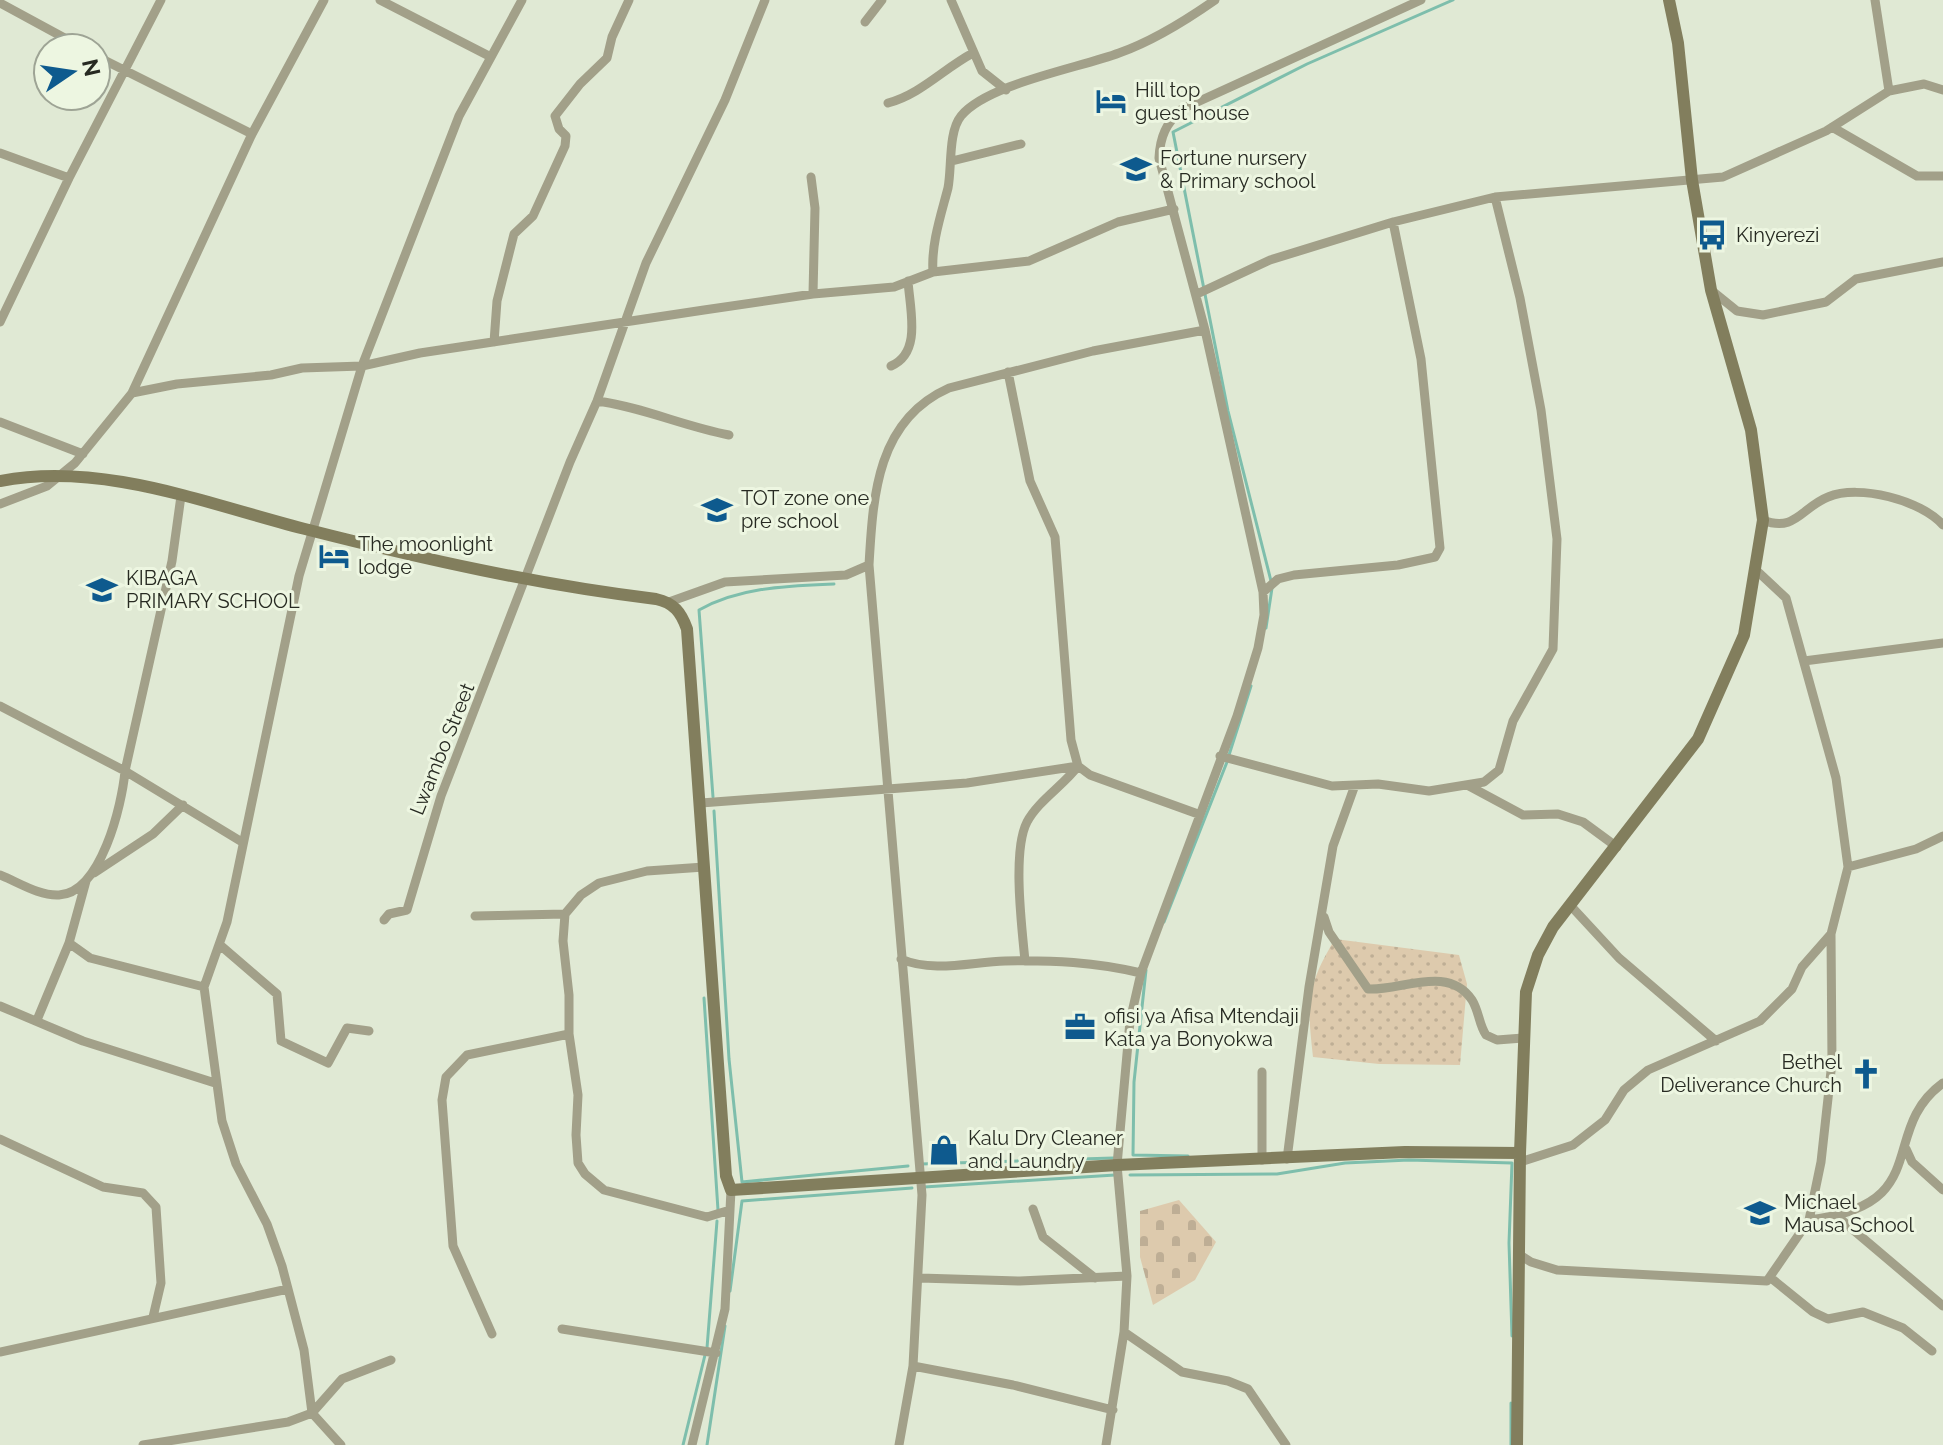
<svg xmlns="http://www.w3.org/2000/svg" width="1943" height="1445" font-family="Raleway,sans-serif">
	<style>
		.cemetery { fill: url(#cemetery-stones) }
		.park { fill: url(#park-dots) }
		.lines { fill: none; stroke-linecap: round; stroke-linejoin: round }
		.stream { stroke: #7ebeac; stroke-width: 3 }
		.street { stroke: #a2a089; stroke-width: 9 }
		.secondary { stroke: #827e5d; stroke-width: 12 }
		.labels { text-anchor: middle; stroke-width: 6; stroke-linejoin: round; paint-order: stroke }
		.poi-label { font-size: 20px; fill: #272a22; stroke: #edf6e1; text-anchor: start }
		.street-label { font-size: 20px; fill: #272a22; stroke: #edf6e1 }
	</style>
	<defs>
		<pattern id="cemetery-stones" width="16" height="16" patternUnits="userSpaceOnUse" patternTransform="scale(2)"><rect width="16" height="16" fill="#ddcaad"/><path d="M2 7V4a2 2 0 0 1 4 0v3zM10 15v-3a2 2 0 0 1 4 0v3z" fill="#beae95"/></pattern>
		<pattern id="park-dots" width="8" height="8" patternUnits="userSpaceOnUse" patternTransform="scale(2)"><rect width="8" height="8" fill="#ddcaad"/><path d="M2 2h.1M6 6h.1" fill="none" stroke="#beae95" stroke-width="1.8" stroke-linecap="round"/></pattern>
	</defs>
	<rect width="100%" height="100%" fill="#e0e9d4"/>
	<path class="cemetery" d="M1179 1200 1216 1242 1195 1280 1153 1305 1140 1257V1211Z"/>
	<path class="park" d="M1335 939 1459 955 1467 984 1460 1065 1379 1064 1313 1057C1307 1003 1306 987 1335 939Z"/>
	<g class="lines">
		<path class="stream" d="M1271 581 1228 411 1173 132 1307 64 1453 0
			M1266 628 1272 588
			M1229 755 1251 686
			M713 797 699 610C740 587 787 586 834 584
			M714 811 729 1059 742 1182 908 1166
			M1164 922 1227 762
			M1146 970 1134 1082 1133 1155 1188 1156
			M704 998 718 1210
			M921 1164 1113 1158
			M1130 1175 1277 1174 1345 1163 1409 1160 1512 1163 1509 1243 1512 1336
			M924 1187 1115 1175
			M730 1291 742 1201 912 1188
			M707 1348 717 1221
			M683 1445 705 1355
			M707 1445 725 1326
			M1511 1445V1403"/>
		<path class="street" d="M380 0 489 56
			M951 0 982 71 1006 90
			M1875 0 1889 91
			M0 3 83 48
			M865 22 882 0
			M96 56 252 134
			M888 103C921 94 943 69 973 53
			M1832 127 1917 176H1943
			M0 153 69 178
			M952 161 1021 144
			M811 177 815 208 813 294
			M933 272C931 244 941 215 948 188 952 168 948 132 961 116 987 84 1079 68 1119 53 1153 41 1185 21 1215 0
			M1711 290 1737 311 1763 315 1826 302 1856 279 1943 262
			M1197 294 1270 260 1393 222 1495 197 1723 177 1826 131 1889 91 1924 84 1943 90
			M0 322 69 178 161 0
			M494 342 497 301 514 234 533 216 565 146 566 136 559 129 555 116 580 84 607 58 612 37 629 0
			M891 366C922 353 910 310 908 281
			M1008 372 1030 481 1055 537 1071 740 1078 766 1090 775 1198 814
			M132 393 177 384 271 375 302 368 362 366 420 353 704 310 813 294 894 287 933 272 1029 261 1118 222 1174 209
			M597 401C642 407 683 426 729 435
			M0 422 83 454
			M0 504 47 486 75 463 132 393 252 134 324 0
			M1763 520C1795 533 1802 507 1828 497 1859 484 1921 500 1943 525
			M1263 592 1278 579 1294 575 1398 565 1435 557 1440 548 1421 359 1393 222
			M669 602 725 582 846 575 869 565
			M1804 661 1943 643
			M0 706 125 771 242 842
			M1220 756 1332 786 1378 784 1429 791 1484 782 1499 770 1513 721 1553 649 1557 539 1541 410 1520 298 1495 197
			M1469 786 1523 815 1558 814 1583 822 1617 847
			M701 803 967 783 1078 766
			M704 867 647 871 599 883 581 895 565 914 563 941 569 995V1034L578 1095 576 1135 578 1163 585 1174 604 1190 707 1217 730 1210
			M1848 867 1916 849 1943 836
			M94 873 153 834 183 805
			M0 875C18 882 39 896 59 895 101 893 122 805 125 771L172 561 181 496
			M1570 905 1619 958 1716 1041
			M475 916 565 914
			M1324 917 1329 932 1368 989C1401 991 1448 964 1472 1000 1479 1011 1479 1025 1486 1035L1497 1040 1523 1038
			M384 920 389 914 407 910 441 796 570 462 597 401 646 263 725 100 765 0
			M69 943 90 958 204 987
			M220 945 277 994 281 1041 328 1063 347 1028 369 1031
			M901 959C933 973 971 962 1005 961 1052 960 1095 962 1141 973
			M1025 961C1022 928 1012 851 1027 822 1038 801 1064 785 1078 766
			M0 1006 83 1041 215 1083
			M37 1020 69 943 86 881
			M0 1139 103 1187 143 1193 156 1207 161 1283 153 1317
			M1906 1149 1912 1162 1943 1190
			M1287 1159 1309 987 1333 846 1355 785
			M1262 1160V1072
			M1520 1162 1573 1145 1605 1120 1624 1090 1648 1070 1760 1021 1792 989 1802 967 1831 934
			M1033 1209 1043 1237 1095 1278
			M1838 1217 1943 1306
			M1809 1220C1936 1205 1877 1131 1943 1083
			M1520 1255 1531 1262 1557 1270 1767 1281 1809 1220 1821 1162 1832 1062 1831 934 1848 867 1836 778 1786 598 1756 570
			M920 1278 1020 1281 1127 1276
			M1771 1278 1813 1312 1828 1319 1863 1312 1903 1328 1932 1351
			M562 1329 716 1353
			M1124 1332 1182 1372 1228 1381 1248 1389 1286 1445
			M492 1334 453 1246 442 1100 446 1077 467 1055 569 1034
			M0 1352 288 1289
			M913 1366 1013 1385 1113 1410
			M143 1445 288 1422 312 1413 342 1379 391 1360
			M341 1445 312 1413 304 1350 282 1266 267 1224 236 1164 222 1121 204 987 227 922 299 576 362 366 459 116 522 0
			M692 1445 725 1309 731 1190
			M899 1445 913 1366 922 1195 869 565C873 495 877 420 949 388L1093 351 1205 330
			M1106 1445 1124 1332 1127 1276 1117 1165 1130 1021 1141 973 1237 716 1258 648 1264 615 1263 592 1205 330 1159 158C1160 137 1166 123 1182 109L1421 0"/>
		<path class="secondary" d="M0 481C104 461 209 505 309 530 423 559 539 585 656 599 674 603 681 612 687 629L726 1176 731 1190 1117 1165 1405 1152 1520 1153
			M1517 1445 1520 1153 1526 992 1538 955 1553 927 1698 739 1744 635 1763 520 1751 430 1711 290 1692 180 1678 43 1669 0"/>
	</g>
	<defs>
		<g id="hotel-bare" transform="scale(2.4)"><path d="M-6-4.5h1.5V1H6V5H4.5V3h-9V5H-6ZM-4 0a1.8 1.8 0 1 1 3.6 0ZM.5 0V-2.5h3Q6-2.5 6 0Z" fill="#0e5a8e" stroke="#edf6e1" stroke-width="2.5" paint-order="stroke"/></g>
		<g id="school-bare" transform="scale(2.4)"><path d="M0-5L7-2L0 1L-7-2ZM-4 1L0 2.5L4 1V4Q0 6-4 4Z" fill="#0e5a8e" stroke="#edf6e1" stroke-width="2.5" paint-order="stroke"/></g>
		<g id="bus-bare" transform="scale(2.4)"><path d="M-5-6H5V4H4V6H2V4H-2V6H-4V4H-5ZM-3.5-4V0h7V-4ZM-3.5 1.2v1.5H-2V1.2ZM2 1.2v1.5H3.5V1.2Z" fill="#0e5a8e" stroke="#edf6e1" stroke-width="2.5" paint-order="stroke"/></g>
		<g id="office-bare" transform="scale(2.4)"><path d="M-6-3h4V-5.5h4V-3h4V5H-6ZM-1-4.5V-3h2v-1.5ZM-6 0V1H6V0Z" fill="#0e5a8e" stroke="#edf6e1" stroke-width="2.5" paint-order="stroke"/></g>
		<g id="church-bare" transform="scale(2.4)"><path d="M-1.2-6h2.4v3.5h3.3v2.4h-3.3V6h-2.4V-.1h-3.3v-2.4h3.3Z" fill="#0e5a8e" stroke="#edf6e1" stroke-width="2.5" paint-order="stroke"/></g>
		<g id="shop-bare" transform="scale(2.4)"><path d="M-5-2.5h2.3a2.7 3.5 0 0 1 5.4 0H5L5.5 6h-11ZM-1.5-2.5h3a1.5 2.3 0 0 0-3 0Z" fill="#0e5a8e" stroke="#edf6e1" stroke-width="2.5" paint-order="stroke"/></g>
	</defs>
	<g fill-rule="evenodd">
		<use href="#hotel-bare" x="1111" y="101"/>
		<use href="#school-bare" x="1136" y="169"/>
		<use href="#bus-bare" x="1712" y="235"/>
		<use href="#school-bare" x="717" y="510"/>
		<use href="#hotel-bare" x="334" y="556"/>
		<use href="#school-bare" x="102" y="590"/>
		<use href="#office-bare" x="1080" y="1027"/>
		<use href="#church-bare" x="1866" y="1074"/>
		<use href="#shop-bare" x="944" y="1150"/>
		<use href="#school-bare" x="1760" y="1213"/>
	</g>
	<g class="labels">
		<g class="poi-label">
			<text x="1135" y="97">Hill top<tspan x="1135" dy="23">guest house</tspan></text>
			<text x="1160" y="165">Fortune nursery<tspan x="1160" dy="23">&amp; Primary school</tspan></text>
			<text x="1736" y="242">Kinyerezi</text>
			<text x="741" y="505">TOT zone one<tspan x="741" dy="23">pre school</tspan></text>
			<text x="358" y="551">The moonlight<tspan x="358" dy="23">lodge</tspan></text>
			<text x="126" y="585">KIBAGA<tspan x="126" dy="23">PRIMARY SCHOOL</tspan></text>
			<text x="1104" y="1023">ofisi ya Afisa Mtendaji<tspan x="1104" dy="23">Kata ya Bonyokwa</tspan></text>
			<text x="1842" y="1069" text-anchor="end">Bethel<tspan x="1842" dy="23">Deliverance Church</tspan></text>
			<text x="968" y="1145">Kalu Dry Cleaner<tspan x="968" dy="23">and Laundry</tspan></text>
			<text x="1784" y="1209">Michael<tspan x="1784" dy="23">Mausa School</tspan></text>
		</g>
		<g class="street-label">
			<text transform="translate(442 749) rotate(-68)" y="7">Lwambo Street</text>
		</g>
	</g>
	<g transform="translate(72 72) rotate(77)"><circle r="38" fill="#edf6e1" stroke="#9ea495" stroke-width="2"/>
	<path d="M0-6L14 30L0 20L-14 30Z" fill="#0e5a8e"/>
	<text y="-12" font-size="22" font-weight="bold" text-anchor="middle" fill="#272a22">N</text>
	</g>
</svg>
